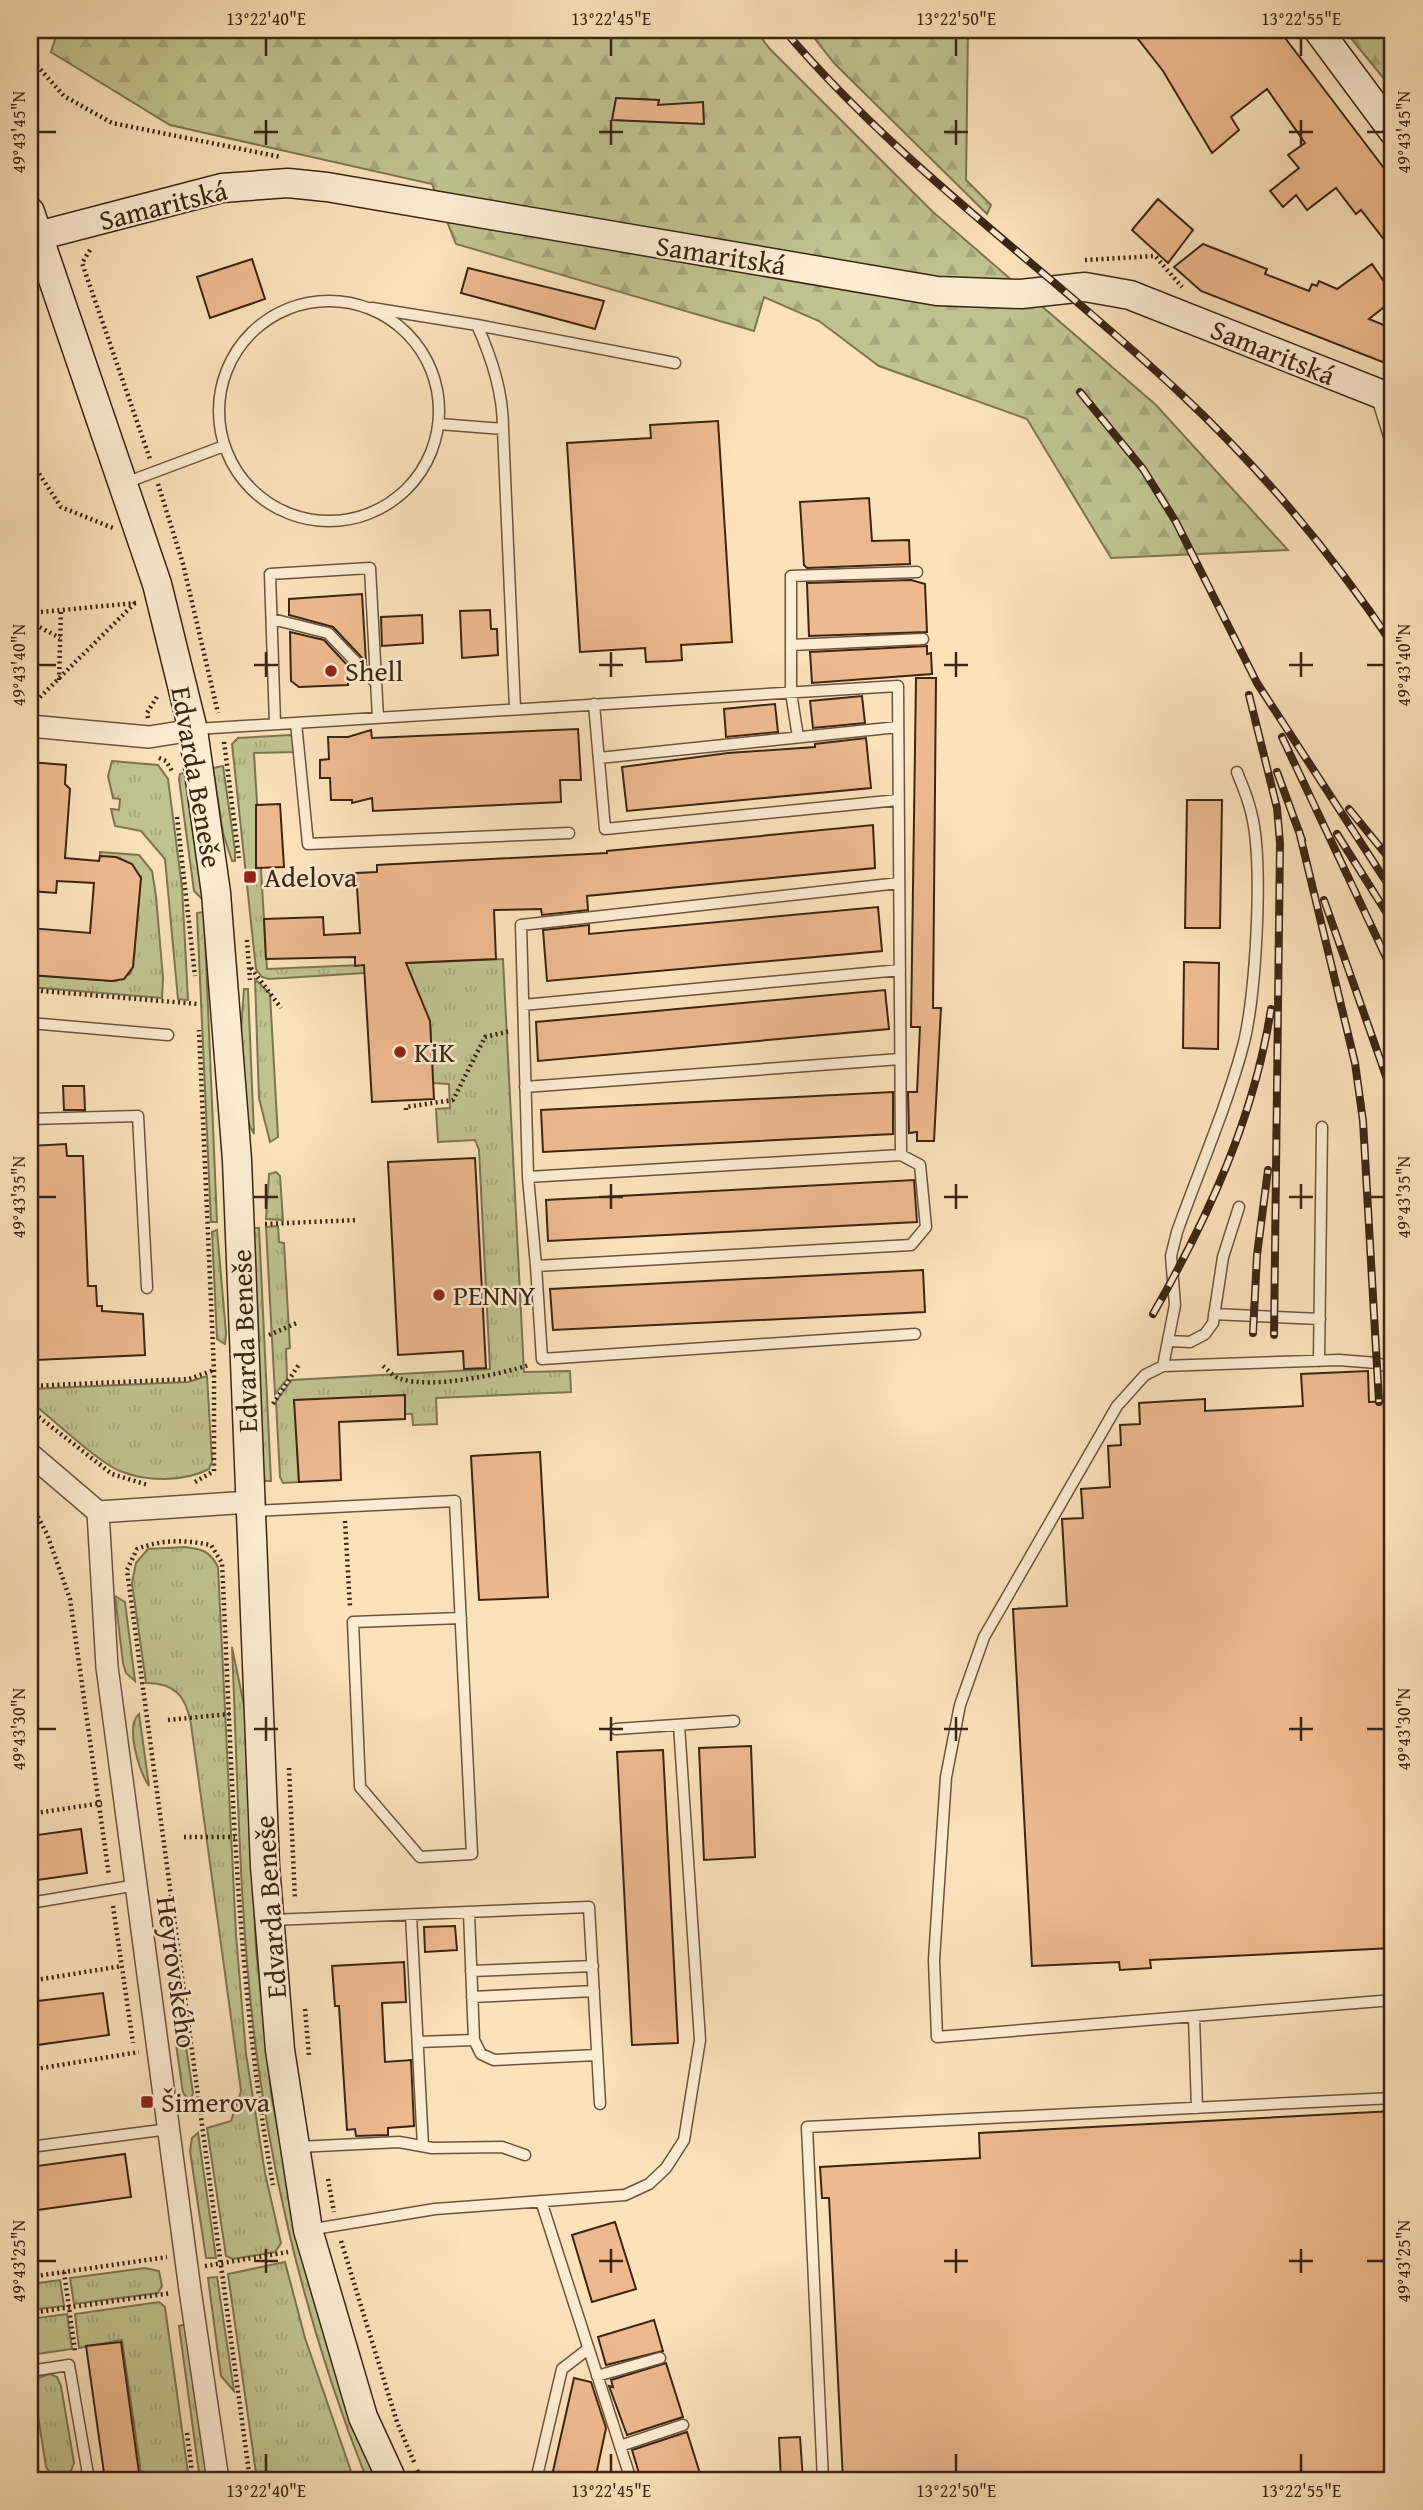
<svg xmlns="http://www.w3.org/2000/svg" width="1423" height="2510" font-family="'Gentium Book Plus',serif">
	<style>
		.grass { fill: url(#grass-tufts); stroke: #7e7452; stroke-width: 2 }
		.forest { fill: url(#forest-firs); stroke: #7e7452; stroke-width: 2 }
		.building { fill: #eeb98f; stroke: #3b2513; stroke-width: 2 }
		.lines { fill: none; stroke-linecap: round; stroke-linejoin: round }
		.lane-casing { stroke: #6b543d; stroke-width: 13 }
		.street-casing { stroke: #6b543d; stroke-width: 24 }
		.secondary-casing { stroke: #3b2513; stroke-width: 31 }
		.path { stroke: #3b2513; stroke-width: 4.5; stroke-dasharray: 2 3.5; stroke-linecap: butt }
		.lane { stroke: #fcecd3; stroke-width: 10 }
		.street { stroke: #fcecd3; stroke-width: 21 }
		.secondary { stroke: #fcecd3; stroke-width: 28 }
		.rail-casing { stroke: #3b2513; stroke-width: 8 }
		.rail { stroke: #fcecd3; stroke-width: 5; stroke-dasharray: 16; stroke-linecap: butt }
		.ticks { fill: none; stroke: #3b2513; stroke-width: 2.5 }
		.poi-dot { fill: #8f2418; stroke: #fcecd3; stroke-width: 2.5 }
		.labels { text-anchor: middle; stroke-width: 5; stroke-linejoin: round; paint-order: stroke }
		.street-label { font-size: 28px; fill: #3b2513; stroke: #fcecd3 }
		.poi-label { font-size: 28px; fill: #3b2513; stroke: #fcecd3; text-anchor: start }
		.neatline { fill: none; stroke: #3b2513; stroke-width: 2.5 }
		.ticks-label { font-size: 18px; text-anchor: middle; fill: #3b2513 }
	</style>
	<defs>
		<pattern id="grass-tufts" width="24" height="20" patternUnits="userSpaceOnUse" patternTransform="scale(1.75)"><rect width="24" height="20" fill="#c0c390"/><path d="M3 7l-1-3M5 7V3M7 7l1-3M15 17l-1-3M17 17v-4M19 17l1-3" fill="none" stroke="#a6a77b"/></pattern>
		<pattern id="forest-firs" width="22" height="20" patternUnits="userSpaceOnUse" patternTransform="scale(1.75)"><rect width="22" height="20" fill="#c0c390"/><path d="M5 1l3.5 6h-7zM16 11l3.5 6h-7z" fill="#a6a77b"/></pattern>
	</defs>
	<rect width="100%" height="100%" fill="#fbe2bb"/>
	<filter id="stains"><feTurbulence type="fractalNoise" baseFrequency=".00286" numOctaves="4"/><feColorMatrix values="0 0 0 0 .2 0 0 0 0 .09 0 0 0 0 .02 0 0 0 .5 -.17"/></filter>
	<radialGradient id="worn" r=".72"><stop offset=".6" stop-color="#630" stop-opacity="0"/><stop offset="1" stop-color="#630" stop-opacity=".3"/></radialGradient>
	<path class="grass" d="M290 735 293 737 295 752 254 753 267 969 503 959 524 1372 570 1371 571 1392 436 1398 437 1424 413 1425 412 1414H405V1396L295 1401 299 1482 283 1483 280 1477 276 1401 292 1380 490 1369 479 1150 475 1140 438 1142 436 1109 450 1108 449 1084 433 1083 430 1021 364 973 269 979 262 977 256 969 232 744 238 738Z
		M112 761 158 765 168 779 182 887 188 1000 178 999 165 859 141 831 115 826 111 809 119 810 120 799 113 798 108 776Z
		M223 766 235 850V861H232L223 833 213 768Z
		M187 772 203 900 194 891 179 779 180 774Z
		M100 852 139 855 152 871 156 896 163 978 162 998 30 987V975L116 981 130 974 133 967 141 876 133 875 120 863V858L100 856Z
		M204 912 217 1222H211L197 913Z
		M255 979 270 994 278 1137 270 1142 259 1098Z
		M244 989H248L254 1134C234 1101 241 1028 244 989Z
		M276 1172 280 1176 283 1220 266 1219 269 1174Z
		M278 1226 279 1242 284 1243 290 1348 286 1349 287 1379 275 1394 266 1227Z
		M250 1228H259L271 1481H261Z
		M217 1230 226 1333 225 1344 217 1339 212 1232Z
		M207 1376 212 1461 209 1469C184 1482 147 1482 120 1471 98 1462 51 1418 30 1401V1389L188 1382Z
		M185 1547C202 1549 210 1551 218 1567L236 1935 246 2054 265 2173 281 2243 275 2252 233 2259 226 2256 207 2128 231 2121 241 2091 191 1724C186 1696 175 1683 146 1683L132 1583 136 1563 148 1549Z
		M115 1596 125 1602 135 1681 126 1673 123 1663Z
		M232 1647 245 1710 256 1949 271 2093 288 2183 358 2435 376 2480H367C312 2342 275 2197 256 2049 239 1916 238 1780 232 1647Z
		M139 1714 149 1786C139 1772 125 1726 139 1714Z
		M183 2027 193 2093 190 2101 183 2093 176 2044Z
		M198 2133 216 2258H206L190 2151 192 2138Z
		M285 2262 305 2338 354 2480H257L228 2274Z
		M145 2268 159 2271 162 2286 158 2293 74 2304 70 2278Z
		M217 2277 234 2391 221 2376 208 2278Z
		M60 2280 64 2306 30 2310V2284Z
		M159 2302 165 2307 189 2480H142L122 2340 79 2348 75 2314Z
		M67 2314 72 2349 30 2355V2319Z
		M187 2324 209 2480H200L179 2326Z
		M50 2374 57 2377 61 2386 74 2463 70 2473 61 2478 52 2475 46 2467 34 2390 38 2378Z"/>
	<path class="forest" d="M58 30H755L770 49 933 212 1156 405 1288 550 1111 558 1027 419 879 366 819 321 764 297 754 331 456 244 432 184 170 125 51 52Z
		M808 30H968L966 180 991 205 987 214 834 63Z
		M1343 30H1393V90L1346 32Z"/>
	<path class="building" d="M1131 30H1279L1393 180V251L1361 210 1356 214 1336 188 1307 210 1296 195 1283 207 1270 191 1299 168 1288 155 1305 143 1267 89 1231 117 1239 130 1212 153 1163 71Z
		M616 98 659 100 658 105 703 102 704 124 612 120Z
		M1158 199 1193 230 1168 263 1132 230Z
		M1203 244 1267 269 1265 274 1309 291 1312 284 1317 286 1319 281 1337 289 1372 264 1393 295V300L1369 319 1393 329V366L1201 291 1174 267Z
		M252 259 265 299 210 318 197 277Z
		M468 268 604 301 595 329 461 293Z
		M718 421 732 642 681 645 682 660 671 661 646 662 645 648 580 652 567 443 651 438 650 425Z
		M869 498 872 541 909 540 910 564 807 568 804 565 800 502Z
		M911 580 925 584 927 632 809 636 807 583Z
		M362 594 366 662 333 627 289 615V599Z
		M490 610 491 629H497L498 655 462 658 460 611Z
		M422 615 423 643 382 646 381 617Z
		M290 632 324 640 348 666V685L299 687 291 681Z
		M927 646V654L931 653 932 674 812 683 810 652Z
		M916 678H936L933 1008H941L934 1141H917V1132L909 1133 908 1092H917L920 1027H911Z
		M862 696 865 723 813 728 810 701Z
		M775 704 778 732 726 737 724 709Z
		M578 729 581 780H560L561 802 373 811 372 798 352 803V800H331L330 778H320V760L329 759 328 737H348L371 730 372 738Z
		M866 738 871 788 627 811 622 767 728 753 815 747V744Z
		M30 762 66 765 65 784 70 789 65 858 99 861 100 856 116 857 132 864 141 878 133 967 124 979 112 981 30 975V928L90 933 94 883 57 881 56 893 30 891Z
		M1187 800H1222L1220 928H1185Z
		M280 804 284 867 256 868V805Z
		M873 825 875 868 587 896 588 910 542 915 541 909 494 910 496 959 406 963 430 1021 434 1099 372 1102 364 965 355 966V957L266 959 264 919 323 917 324 935 360 933 356 873 377 872V865L607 853V851Z
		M878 907 882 951 547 981 543 930 589 925V934Z
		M1184 962 1219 963 1218 1049 1183 1048Z
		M885 990 889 1029 538 1061 536 1022Z
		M63 1086H84L85 1110H64Z
		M893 1092V1134L543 1152 541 1110Z
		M66 1144 67 1156H83L88 1286H96L97 1306H102V1311L143 1314 145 1355 36 1360 35 1336H30V1146Z
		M475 1158 486 1368 464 1369 463 1351 398 1355 388 1162Z
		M914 1180 917 1222 548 1241 546 1200Z
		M923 1270 925 1312 553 1330 550 1289Z
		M1368 1371 1369 1402 1393 1401V1948L1150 1960 1151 1968 1120 1970 1119 1962 1032 1966 1013 1609 1067 1606 1062 1519 1083 1518 1081 1489 1110 1487 1108 1446 1121 1445 1120 1425 1140 1424 1139 1403 1205 1399V1411L1303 1406 1301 1374Z
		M405 1395V1419L339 1422 341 1480 299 1482 294 1400Z
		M540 1452 548 1597 479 1600 471 1456Z
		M751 1746 755 1857 704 1860 699 1748Z
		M663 1750 678 2043 632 2045 617 1752Z
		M81 1829 87 1873 30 1881V1836Z
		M455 1926 457 1950 425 1952 424 1927Z
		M404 1962 406 2002 382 2003 385 2062 411 2060 414 2126 388 2128V2135L356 2136 355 2129 347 2130 339 2006H335L332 1966Z
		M103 1993 109 2035 30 2046V2002Z
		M1393 2111V2480H843L829 2198H822L820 2167 980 2158 979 2133Z
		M125 2154 131 2197 30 2211V2167Z
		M615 2222 636 2289 592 2302 572 2235Z
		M654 2320 663 2351 606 2365 598 2337Z
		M121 2342 140 2480H105L86 2346Z
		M666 2363 683 2417 627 2435 609 2386 613 2387 611 2380Z
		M574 2378 591 2382 606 2428 595 2480H551Z
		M687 2432 702 2480H641L632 2450Z
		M800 2437 803 2480H781L779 2438Z"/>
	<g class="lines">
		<g class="lane-casing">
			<path id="lane" d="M219 411a110 110 0 1 1 220 0a110 110 0 1 1-220 0Z
				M372 308 477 325C492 359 503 392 503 429
				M477 325 675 363
				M1377 398 1393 449
				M439 424 503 429 515 709
				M125 483 224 446
				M272 619 328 633 376 683
				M791 645 923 639
				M594 704 605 829 898 800
				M296 723 308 844 569 833
				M275 724 270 574 370 568 378 718
				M196 729 898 686 901 1155 528 1177 521 925 899 883
				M798 737 791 693V576L917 572
				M599 758 898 727
				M523 1005 900 970
				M30 1023 168 1035
				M525 1087 900 1059
				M30 1119 138 1116 147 1288
				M1391 1163 1393 1176
				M528 1177 536 1266 911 1245 926 1227 920 1165 901 1155
				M536 1266 542 1359 915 1334
				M1214 1314 1320 1319
				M1168 1341 1190 1342 1205 1334 1213 1323 1223 1257 1239 1207
				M1319 1361 1322 1127
				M1163 1366 1175 1305 1171 1256 1177 1232C1199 1170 1226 1109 1243 1046 1256 997 1264 860 1251 812 1248 798 1242 785 1237 772
				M1393 1369 1377 1363 1339 1360 1163 1366 1145 1375 1117 1406 984 1637 960 1705 946 1777 942 1836 934 1960 937 2037 1393 2000
				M253 1511 455 1501 472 1854 420 1857 360 1787 353 1622 461 1618
				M616 1729 734 1721
				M30 1903 137 1885
				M469 1913 474 2040 481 2054 494 2060 597 2055
				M411 1915 423 2146
				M272 1920 589 1907 600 2104
				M471 1971 593 1966
				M472 1997 594 1991
				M1194 2017 1197 2108
				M418 2042 474 2040
				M30 2147 169 2129
				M298 2147 399 2142 432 2148 502 2147 525 2155
				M541 2201 631 2480
				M308 2230 435 2209 625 2195 649 2184 666 2168 684 2140 700 2040 679 1725
				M30 2371 69 2365 89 2480
				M597 2376 660 2358
				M620 2446 683 2425
				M30 2453 34 2480
				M536 2480 562 2369 588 2349
				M823 2480 807 2127 1393 2098"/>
		</g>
		<g class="street-casing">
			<path id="street" d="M30 726 149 737 193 730
				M30 1454 98 1512 250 1502
				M98 1512 107 1667 190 2290 218 2480"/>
		</g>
		<g class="secondary-casing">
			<path id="secondary" d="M1318 30 1393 131
				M30 212 157 584 193 730 216 893 237 1160 265 1866 280 2050 308 2230 363 2417 392 2480
				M30 238 222 188 288 183 327 187 937 291 1021 294 1085 287 1130 295 1393 399"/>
		</g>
		<path class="path" d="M30 45 33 61 64 96 112 123 281 157
			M90 250 82 263 150 459
			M1085 260 1155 256 1182 287
			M30 460 61 507 113 528
			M158 484 183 564 218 713
			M30 613 136 603
			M30 622 60 638
			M59 680 61 610
			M32 705 135 603
			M148 718 147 713 158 695
			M224 742 239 858
			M159 758 166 761 172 771
			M177 817 195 976
			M247 940 250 980
			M251 968 281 1008
			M30 990 198 1004
			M406 1110V1107L453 1100 485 1037 510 1031
			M265 1224 357 1220
			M269 1335 299 1322
			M383 1366C388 1370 395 1378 401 1379 433 1389 497 1375 529 1365
			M30 1386 189 1379 214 1370
			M273 1404 300 1363
			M30 1410 112 1474 148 1485
			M195 1482 214 1471V1370L199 1030
			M30 1502 47 1534 70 1599 109 1876
			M345 1521 350 1607
			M168 1720 230 1714
			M289 1768 295 1899
			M30 1814 102 1803
			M184 1837H235
			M113 1906 133 2043
			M30 1981 122 1966
			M305 2009 309 2056
			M30 2070 139 2052
			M328 2179 334 2212
			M341 2241 397 2422 414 2462
			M205 2266 288 2252
			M64 2272 75 2351
			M30 2277 167 2257
			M30 2313 171 2293
			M187 2433 193 2480
			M417 2470 422 2480
			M250 2480 127 1570 137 1549C163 1539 185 1540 211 1545L222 1563C232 1771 236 1979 273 2185"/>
		<use href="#lane" class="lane"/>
		<use href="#street" class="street"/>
		<use href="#secondary" class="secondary"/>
		<g class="rail-casing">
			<path id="rail" d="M784 30C901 168 1050 271 1182 395 1262 470 1332 554 1393 645
				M1080 392 1143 469 1176 522 1257 683 1393 892
				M1249 695 1277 808 1280 843 1274 1335
				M1282 737 1393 972
				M1277 772 1302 840
				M1349 809 1393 863
				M1299 831 1355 1063 1363 1121 1379 1402
				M1337 834 1393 923
				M1324 900 1393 1096
				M1153 1314C1208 1218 1254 1118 1271 1009
				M1253 1333 1257 1255 1268 1170"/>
		</g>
		<use href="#rail" class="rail"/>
	</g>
	<path class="ticks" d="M266 38V56M611 38V56M956 38V56M1301 38V56M266 120V145M611 120V145M956 120V145M1301 120V145M38 132H56M254 132H278M599 132H623M944 132H968M1289 132H1313M1367 132H1384M266 652V677M611 652V677M956 652V677M1301 652V677M38 665H56M254 665H278M599 665H623M944 665H968M1289 665H1313M1367 665H1384M266 1184V1209M611 1184V1209M956 1184V1209M1301 1184V1209M38 1197H56M254 1197H278M599 1197H623M944 1197H968M1289 1197H1313M1367 1197H1384M266 1717V1741M611 1717V1741M956 1717V1741M1301 1717V1741M38 1729H56M254 1729H278M599 1729H623M944 1729H968M1289 1729H1313M1367 1729H1384M266 2249V2273M611 2249V2273M956 2249V2273M1301 2249V2273M38 2261H56M254 2261H278M599 2261H623M944 2261H968M1289 2261H1313M1367 2261H1384M266 2454V2472M611 2454V2472M956 2454V2472M1301 2454V2472"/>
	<g class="poi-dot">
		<circle cx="331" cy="671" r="7"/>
		<rect x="243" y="870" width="14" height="14" rx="3.5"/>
		<circle cx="400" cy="1052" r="7"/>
		<circle cx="439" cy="1295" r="7"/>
		<rect x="140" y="2095" width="14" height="14" rx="3.5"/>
	</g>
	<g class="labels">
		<g class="street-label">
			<text transform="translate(163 205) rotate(-14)" y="10">Samaritská</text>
			<text transform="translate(721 255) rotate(9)" y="10">Samaritská</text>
			<text transform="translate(1273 352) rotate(22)" y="10">Samaritská</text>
			<text transform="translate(197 777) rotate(80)" y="10">Edvarda Beneše</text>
			<text transform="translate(244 1341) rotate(-92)" y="10">Edvarda Beneše</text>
			<text transform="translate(270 1907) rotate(-94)" y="10">Edvarda Beneše</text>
			<text transform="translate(177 1972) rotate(82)" y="10">Heyrovského</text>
		</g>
		<g class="poi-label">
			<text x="345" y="681">Shell</text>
			<text x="264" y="887">Adelova</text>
			<text x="414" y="1062">KiK</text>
			<text x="453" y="1305">PENNY</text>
			<text x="161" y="2112">Šimerova</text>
		</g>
	</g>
	<rect width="1423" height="2510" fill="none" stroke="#fbe2bb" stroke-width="77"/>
	<rect x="38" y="38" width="1346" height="2434" class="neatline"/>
	<g class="ticks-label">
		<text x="266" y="25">13°22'40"E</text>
		<text x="611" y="25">13°22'45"E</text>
		<text x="956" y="25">13°22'50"E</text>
		<text x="1301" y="25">13°22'55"E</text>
		<text transform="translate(19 132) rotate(-90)" y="6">49°43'45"N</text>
		<text transform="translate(1404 132) rotate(-90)" y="6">49°43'45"N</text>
		<text transform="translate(19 665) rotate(-90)" y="6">49°43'40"N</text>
		<text transform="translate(1404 665) rotate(-90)" y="6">49°43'40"N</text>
		<text transform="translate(19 1197) rotate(-90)" y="6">49°43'35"N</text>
		<text transform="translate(1404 1197) rotate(-90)" y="6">49°43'35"N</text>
		<text transform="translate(19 1729) rotate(-90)" y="6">49°43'30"N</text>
		<text transform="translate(1404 1729) rotate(-90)" y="6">49°43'30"N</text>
		<text transform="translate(19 2261) rotate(-90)" y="6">49°43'25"N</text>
		<text transform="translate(1404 2261) rotate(-90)" y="6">49°43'25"N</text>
		<text x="266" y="2497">13°22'40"E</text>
		<text x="611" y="2497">13°22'45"E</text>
		<text x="956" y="2497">13°22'50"E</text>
		<text x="1301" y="2497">13°22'55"E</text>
	</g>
	<rect width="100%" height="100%" filter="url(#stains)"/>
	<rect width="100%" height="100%" fill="url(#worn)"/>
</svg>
